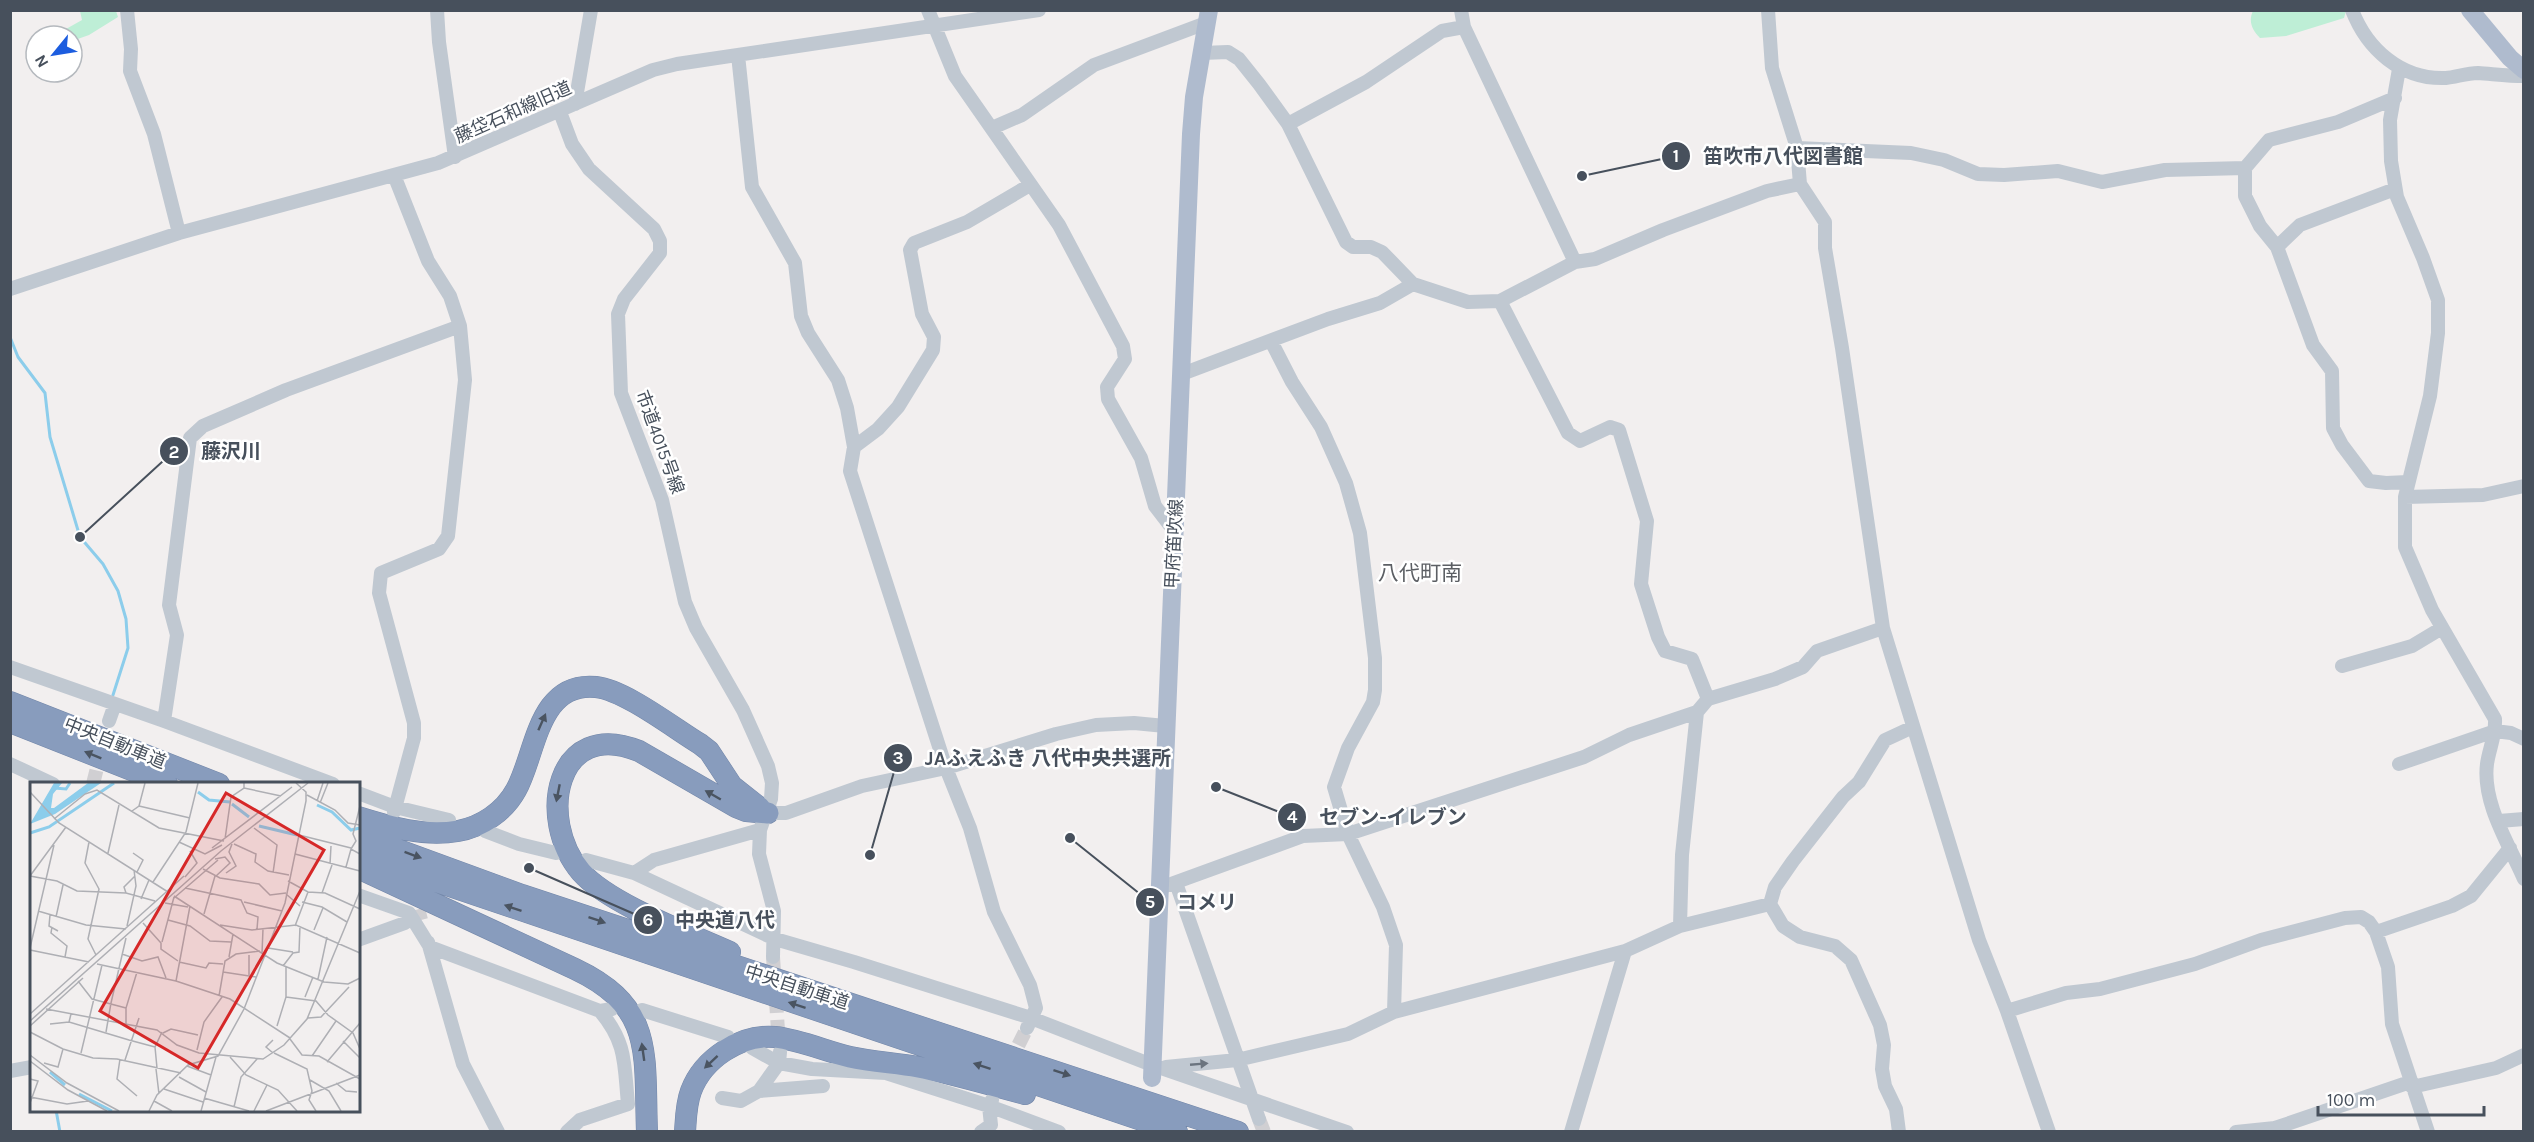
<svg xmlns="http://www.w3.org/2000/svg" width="2534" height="1142" font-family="Karla,'Noto Sans JP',sans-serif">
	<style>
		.green { fill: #beeed6 }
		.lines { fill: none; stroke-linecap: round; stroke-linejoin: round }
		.stream { stroke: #8ccdeb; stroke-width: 3 }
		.minor-tunnel { stroke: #d0cfd2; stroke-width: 14; stroke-dasharray: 14 7; stroke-linecap: butt }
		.highway-casing { stroke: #7387a9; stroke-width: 22 }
		.minor { stroke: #c0c8d1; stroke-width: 14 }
		.major { stroke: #afbbce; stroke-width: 18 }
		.highway { stroke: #889cbd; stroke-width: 21 }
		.oneway { fill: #4a5461 }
		.oneway2 { fill: #6b747f }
		.labels { text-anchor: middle; stroke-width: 5; stroke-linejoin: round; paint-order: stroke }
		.street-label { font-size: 18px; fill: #47505c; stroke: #fff }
		.quarter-label { font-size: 21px; fill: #5c5f64; stroke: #fff }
		.inset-river { fill: none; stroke: #8ccdeb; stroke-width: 3 }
		.inset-road { fill: none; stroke: #aeafb4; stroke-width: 1.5 }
		.view { fill: #d62828; fill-opacity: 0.15; stroke: #d62828; stroke-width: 3 }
		.inset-edge { fill: none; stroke: #47505c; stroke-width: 3 }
		.leader { fill: none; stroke: #47505c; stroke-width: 2 }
		.callout-dot { fill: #47505c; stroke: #fff; stroke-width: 2 }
		.mark-label { font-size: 18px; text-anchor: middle; font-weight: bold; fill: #fff }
		.callout-label { font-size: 20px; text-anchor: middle; font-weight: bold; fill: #47505c; stroke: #fff; stroke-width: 5; stroke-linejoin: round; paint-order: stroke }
	</style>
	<rect width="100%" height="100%" fill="#f2efef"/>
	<path class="green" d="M80 11H116L118 17 89 35 72 41V36H67L66 29 82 20Z
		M2253 11H2346L2344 18 2286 36 2260 38C2252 30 2248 21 2253 11Z"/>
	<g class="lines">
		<path class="stream" d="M10 337 18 357 45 393 50 437 80 537 103 564 118 591 126 619 128 648 113 695
			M56 1110 60 1132"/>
		<path class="minor-tunnel" d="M93 784 101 752
			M413 889 421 920
			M773 957 779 1045
			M1009 1064 1027 1028
			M1259 1119 1264 1132"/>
		<g class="highway-casing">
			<path id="highway" d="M10 702 219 784
				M10 722 167 784
				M358 817C390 827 424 837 458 831 481 827 504 812 516 790 536 755 537 681 596 687 625 690 675 729 700 744L709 751 732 786 760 808
				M358 835 522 895 1238 1132
				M358 855 1177 1132
				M358 868 575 969C655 1007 644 1054 647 1132
				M730 952C690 934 609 904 581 872 536 819 556 717 639 751L736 807 746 811 768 813
				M685 1132C686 1118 686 1104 691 1091 703 1059 740 1034 775 1037 801 1040 825 1051 850 1057 872 1062 896 1063 918 1067 954 1074 990 1085 1025 1094"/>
		</g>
		<path class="minor" d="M127 10 131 49 130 71 154 134 179 233
			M437 10 439 42 455 157
			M928 10 955 76 1059 225 1123 346 1125 359 1107 387 1108 399 1141 458 1155 506 1175 532
			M1461 10 1464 27 1575 262
			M1768 10 1772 68 1797 148 1800 184 1825 222V248L1842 348 1883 628 1979 940 2007 1011 2049 1132
			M2352 10C2367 49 2401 80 2446 78 2456 77 2467 73 2478 73 2493 74 2508 76 2524 76
			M1202 53 1228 52 1239 59 1259 84 1288 124 1346 242 1353 247H1371L1382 252 1413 284 1468 302 1500 301 1575 262 1595 259 1663 230 1767 191 1800 184
			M738 55 752 187 795 263 801 316 808 333 838 380 847 408 854 447
			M2399 69 2390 120 2391 161 2397 197 2423 258 2438 300V333L2430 396 2405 497V547L2432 610 2495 719C2496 735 2489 749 2487 764 2482 803 2509 844 2524 879
			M575 104 591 10
			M560 112 572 144 589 169 654 229 660 241V253L624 299 618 314 621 393 662 500 685 602 696 628 743 710 768 766 772 783 771 799 760 830 759 854 774 911 773 957
			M1288 124 1366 82 1442 31 1464 27
			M992 128 1022 115 1094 65 1206 23
			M1797 148 1911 153 1944 160 1978 174 2004 175 2058 171 2102 182 2165 170 2245 168 2269 140 2338 122 2395 98
			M2245 168V196L2260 226 2277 247 2313 345 2332 371 2333 428 2342 445 2369 481 2386 483 2408 482
			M2277 247 2300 225 2395 189
			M10 289 179 233 438 163 653 70 677 64 1039 10
			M1500 301 1568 433 1580 441 1610 427 1619 430 1647 521 1641 584 1658 637 1665 651 1692 659 1708 699
			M1271 341 1292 382 1321 427 1346 483 1360 533 1375 658V690L1373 702 1348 748 1334 787 1348 834 1383 907 1396 945 1394 1012
			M1182 374 1328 319 1380 303 1413 284
			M2405 497 2483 495 2524 486
			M2342 666 2412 646 2442 628
			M10 667 164 721 333 784
			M109 721 115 704
			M164 721 177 635 169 605 190 438 203 426 286 390 460 326
			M10 764 53 784
			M2399 764 2495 731 2511 733 2524 739
			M358 793 395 807 449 820
			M394 812 414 738V723L379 593 381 573 439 549 448 536 465 380 460 326 450 296 428 261 394 175
			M768 813H786L862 786 946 768 1056 734 1096 725 1134 723 1165 726
			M2499 821 2524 819
			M485 831 519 844 556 853
			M586 860 634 873 775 939 854 962 1031 1018 1152 1065 1347 1132
			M634 873 654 860 760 830
			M1176 883 1259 1119
			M1160 888 1303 836 1348 834 1584 757 1629 735 1697 712 1708 699 1775 679 1803 667 1817 651 1883 628
			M358 895 409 913 430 947 600 1011 612 1009
			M1680 926 1770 904
			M2376 932 2452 906 2471 896 2510 848
			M358 940 405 923 409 913
			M428 942 463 1064 498 1132
			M642 1010 728 1037
			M2007 1011 2066 993 2100 989 2195 964 2261 940 2345 918 2361 917 2369 922 2376 932 2388 967 2392 1024 2428 1132
			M1027 1028 1036 1008 1030 985 994 912 970 828 946 768 850 471 854 447 878 429 898 407 933 350 934 337 922 314 910 250 914 243 967 222 1030 185
			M752 1048 779 1063 812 1069 886 1073 989 1106 1059 1132
			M1166 1067 1237 1060 1348 1034 1394 1012 1625 951 1680 926 1682 855 1697 712
			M10 1071 32 1067
			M2412 1087 2496 1068 2524 1055
			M759 1091 779 1063 780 1052
			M722 1098 741 1101 759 1091 823 1086
			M567 1132 580 1120 628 1104C624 1064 627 1043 600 1011
			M981 1132 991 1125 989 1106 992 1100
			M1571 1132 1625 951
			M1899 1132 1896 1109 1885 1086 1882 1069 1884 1045 1880 1025 1851 960 1835 946 1800 937 1783 926 1770 904 1775 887 1793 861 1843 797 1859 782 1885 740 1913 727
			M2236 1132 2275 1128 2410 1082"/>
		<path class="major" d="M2470 10 2510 58 2524 70
			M1152 1078 1191 134 1194 97 1209 10"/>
		<use href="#highway" class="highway"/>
	</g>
	<defs><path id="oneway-solid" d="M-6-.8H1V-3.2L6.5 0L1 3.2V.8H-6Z" transform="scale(1.5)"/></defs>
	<g class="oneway">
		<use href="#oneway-solid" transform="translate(542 722) rotate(-66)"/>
		<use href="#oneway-solid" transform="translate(93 755) rotate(-158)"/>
		<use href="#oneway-solid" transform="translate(558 793) rotate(101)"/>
		<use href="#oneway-solid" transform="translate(713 795) rotate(-150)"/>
		<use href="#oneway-solid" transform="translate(413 855) rotate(20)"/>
		<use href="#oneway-solid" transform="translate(513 908) rotate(-161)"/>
		<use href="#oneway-solid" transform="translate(597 920) rotate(19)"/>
		<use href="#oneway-solid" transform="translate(797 1005) rotate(-162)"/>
		<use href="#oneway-solid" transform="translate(643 1052) rotate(-98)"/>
		<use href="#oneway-solid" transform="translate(711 1062) rotate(137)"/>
		<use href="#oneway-solid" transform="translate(982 1066) rotate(-162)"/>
		<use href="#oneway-solid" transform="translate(1062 1073) rotate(18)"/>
	</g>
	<use class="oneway2" href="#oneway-solid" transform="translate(1199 1064) rotate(-5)"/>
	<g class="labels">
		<g class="street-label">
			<text transform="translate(513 112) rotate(-24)" y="6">藤垈石和線旧道</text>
			<text transform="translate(660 442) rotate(70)" y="6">市道4015号線</text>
			<text transform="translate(1174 544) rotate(-87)" y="6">甲府笛吹線</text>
			<text transform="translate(115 743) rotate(22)" y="6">中央自動車道</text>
			<text transform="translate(797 987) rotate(18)" y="6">中央自動車道</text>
		</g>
		<g class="quarter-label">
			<text x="1420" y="580">八代町南</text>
		</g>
	</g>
	<g transform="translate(30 782)">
		<rect width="330" height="330" fill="#f2efef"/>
		<path d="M24 1H32L23 12 21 26H24L58 1H71L25 32 0 42Z" fill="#8ccdeb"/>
		<path class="inset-river" d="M24 6 36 7 40 1M168 10 179 18 200 20M202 22 219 35M287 23 302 30 321 48 330 46M229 44 267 53M0 51 19 45 84 1M20 290 35 303M49 312 82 329"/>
		<path class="inset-road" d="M214 6 251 14M0 10 29 41 138 110M55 12 67 8 129 46 194 59M277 13 305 28 318 41 330 43M287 19 293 1M290 21 298 1M109 24 160 36M102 29 109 24 115 1M24 37 55 12M224 46 247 63 243 91M269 53 321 66M195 57 201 15 214 6V1M59 60 55 81 69 107 58 157 66 173M149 60 175 72 192 63M204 62 226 72 225 80 238 89 259 93M182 66 262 5M321 67 326 59 323 52 330 24M78 71 89 23M103 71 113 78 107 90M265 72 330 89M185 77 195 75 200 81 186 94M300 82 301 64M316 85 321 67 330 72M173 87 190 96 229 102 240 113 256 111M196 91 206 84 199 70 202 62M0 94 27 99 47 109 96 111 125 119M0 94 36 45M155 95 167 81 160 69M258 99 278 110 295 111 330 127M123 100 156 50 168 1M155 106 211 118 217 131 228 135 227 147M96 111 94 105 105 94M292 111 302 83M256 112 270 124M144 114 247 181 294 200 318 202 330 196M144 116 188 78M111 117 119 98M214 120 252 129M272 120 292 125 317 140M135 121 158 125M8 129 56 143 96 147M174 132 185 94M20 133 19 144 28 149M26 135 33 103M138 138 160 144 180 159 201 160M113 141 131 161V167L148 179M190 143 222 148 266 143 330 171M97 144 106 104 104 88M265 144 278 110M22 145 21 151 37 164 35 175M284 148 293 126M132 160 144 115M0 166 24 63M238 166 263 170M0 168 59 180M232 171 233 147M92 172 112 179 128 175 136 196M235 173 255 121 276 19V10L266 1M199 175 203 152M149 180 176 186 179 181 193 182M67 182 146 199 200 217 260 256M253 184 263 171 269 170 270 144M193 190 226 195M219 193V173M288 197 297 155M48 199 62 217 96 226M146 199 160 124M189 214 195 179 206 172 230 169M256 215 286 219 298 233 323 251 330 267M275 215 283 195M81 221 96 156M16 227 127 248 147 263 169 271 233 277 254 263 277 237 330 109M0 232 154 94M41 232 39 240 99 258M278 236 291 235 319 205M0 239 191 69 278 1M20 242 39 240M96 242V226L107 190M0 244 53 196M247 244 256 215V185M0 250 33 267 63 276 87 277 151 291M76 250 81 221M133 251 141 247 168 253M260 257 272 273 289 274 330 297M99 258 125 265M243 258 236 265 243 271M313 259 330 276M167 268 174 240 192 215M51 271 72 183M244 271 277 287 282 309 279 318 286 329M0 273 37 301 89 329M282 274 306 239M200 275 216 293 248 308 267 329M90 277 87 297 107 314M95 278 109 236M0 279 38 308 77 329M297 280 330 241M14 281 28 285 33 267M157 284 181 293M127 286 125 265 132 250M126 287 129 312M149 295 176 310M0 297 8 299 0 321M280 298 299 309 311 329M306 301 316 309 327 310M134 307 173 320M0 315 37 322 58 319M174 316 219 329M124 319 142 329M204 325 211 295 227 277M119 329 127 313 158 283 188 274 214 227 235 173M171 329 186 275M224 329 237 303M236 329 330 293"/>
		<path class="view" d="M196 11 294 68 168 286 70 229Z"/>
		<rect width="330" height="330" class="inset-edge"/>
	</g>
	<path class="leader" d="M1582 176L1676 156M80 537L174 451M870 855L898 758M1216 787L1292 817M1070 838L1150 902M529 868L648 920"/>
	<g class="callout-dot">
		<circle cx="1582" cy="176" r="6"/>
		<circle cx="80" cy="537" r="6"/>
		<circle cx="870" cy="855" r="6"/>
		<circle cx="1216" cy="787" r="6"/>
		<circle cx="1070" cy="838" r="6"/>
		<circle cx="529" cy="868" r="6"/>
		<circle cx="1676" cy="156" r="15"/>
		<circle cx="174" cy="451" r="15"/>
		<circle cx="898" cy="758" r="15"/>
		<circle cx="1292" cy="817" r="15"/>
		<circle cx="1150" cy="902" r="15"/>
		<circle cx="648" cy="920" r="15"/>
	</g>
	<g class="mark-label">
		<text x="1676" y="162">1</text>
		<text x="174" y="458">2</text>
		<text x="898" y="764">3</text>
		<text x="1292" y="823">4</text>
		<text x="1150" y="908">5</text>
		<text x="648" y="926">6</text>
	</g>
	<g class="callout-label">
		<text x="1783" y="163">笛吹市八代図書館</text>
		<text x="231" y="458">藤沢川</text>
		<text x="1048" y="765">JAふえふき 八代中央共選所</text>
		<text x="1393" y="824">セブン-イレブン</text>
		<text x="1207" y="909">コメリ</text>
		<text x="725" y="927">中央道八代</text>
	</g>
	<rect width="2534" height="1142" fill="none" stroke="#47505c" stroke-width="24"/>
	<g transform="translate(54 54) rotate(240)"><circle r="28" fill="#ffffff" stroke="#b5b9be" stroke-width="1.5"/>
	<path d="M0-4.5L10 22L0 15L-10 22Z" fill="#1c5ddf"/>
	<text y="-9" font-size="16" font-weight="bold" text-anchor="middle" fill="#47505c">N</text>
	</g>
	<path d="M2318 1106v9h166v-9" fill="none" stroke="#47505c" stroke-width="3"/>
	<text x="2327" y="1106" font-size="18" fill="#47505c" stroke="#ffffff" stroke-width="4.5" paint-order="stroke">100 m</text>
</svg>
